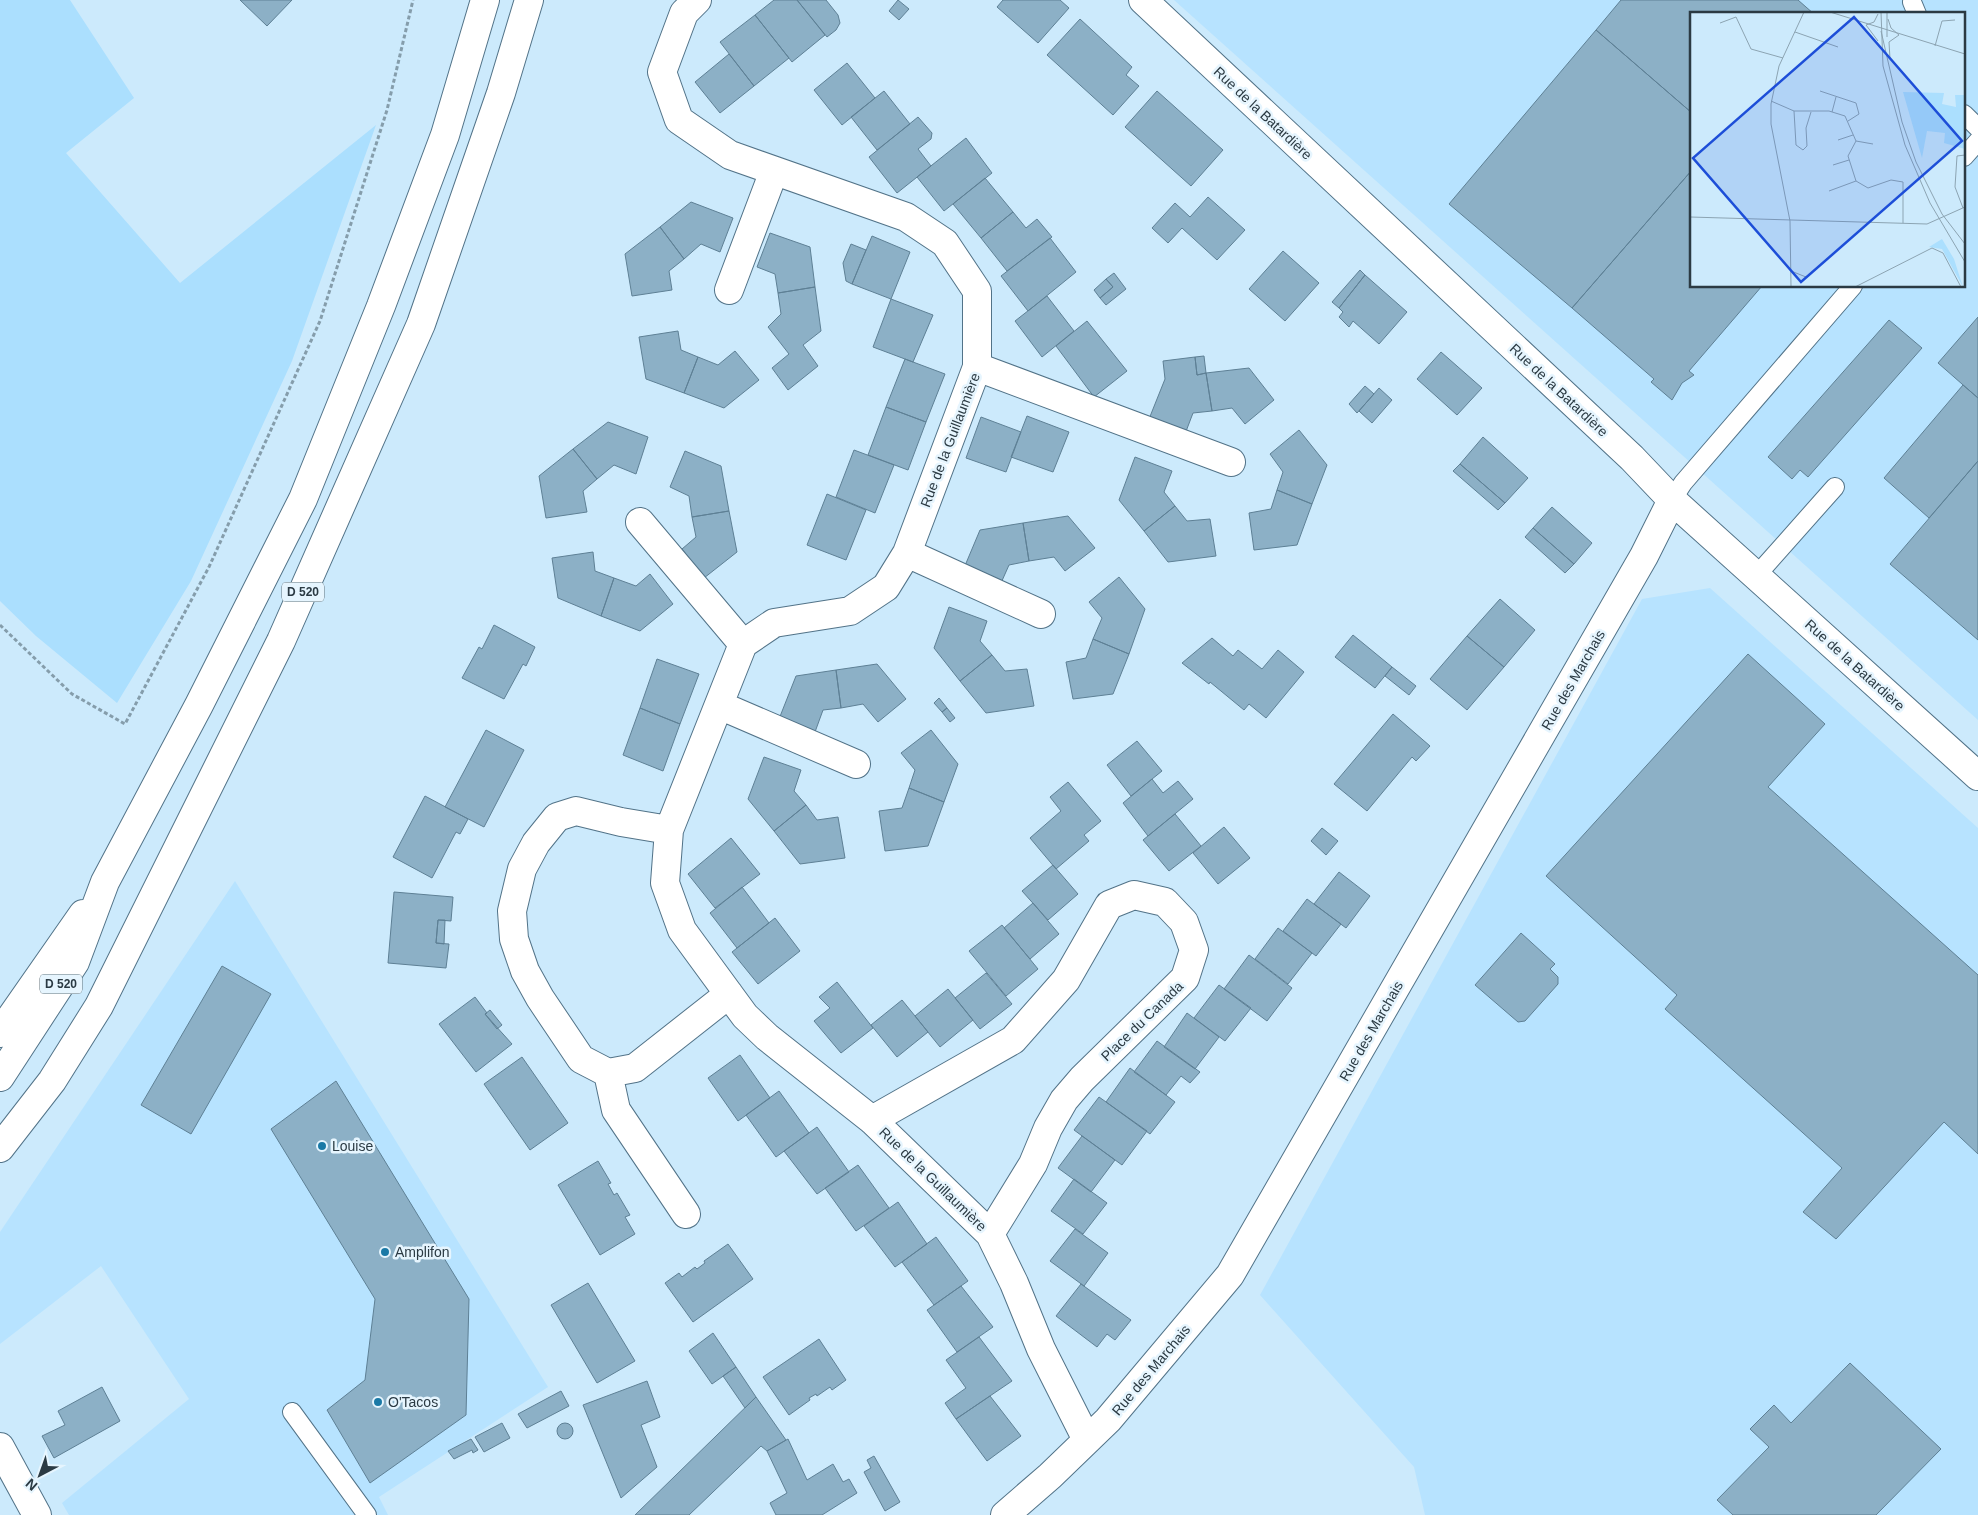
<svg xmlns="http://www.w3.org/2000/svg" width="1978" height="1515" font-family="Helvetica,sans-serif">
	<style>
		.built { fill: #b7e3ff; fill-rule: evenodd }
		.green { fill: #abdffe }
		.building { fill: #8cb0c6; stroke: #5e8095 }
		.lines { fill: none; stroke-linecap: round; stroke-linejoin: round }
		.lane-casing { stroke: #527388; stroke-width: 20 }
		.street-casing { stroke: #527388; stroke-width: 30 }
		.primary-casing { stroke: #527388; stroke-width: 30 }
		.path { stroke: #859dab; stroke-width: 3; stroke-dasharray: 4 2.5; stroke-linecap: butt }
		.lane { stroke: #fff; stroke-width: 18 }
		.street { stroke: #fff; stroke-width: 28 }
		.primary { stroke: #fff; stroke-width: 28 }
		.poi-dot { fill: #1a79a6; stroke: #e6f5fe; stroke-width: 2 }
		.labels { text-anchor: middle; stroke-width: 5; stroke-linejoin: round; paint-order: stroke }
		.shield { fill: #e6f5fe; stroke: #63727b; stroke-width: 1 }
		.shield-label { font-size: 12px; font-weight: bold; fill: #2b3a43 }
		.street-label { font-size: 14px; fill: #2b3a43; stroke: #e6f5fe }
		.poi-label { font-size: 14px; fill: #2b3a43; stroke: #e6f5fe; text-anchor: start }
		.inset-road { fill: none; stroke: #8ca4b2; stroke-width: 1 }
		.view { fill: #1d4ed8; fill-opacity: 0.15; stroke: #1d4ed8; stroke-width: 2.5 }
		.inset-edge { fill: none; stroke: #2b3a43; stroke-width: 2.5 }
	</style>
	<rect width="100%" height="100%" fill="#cceafc"/>
	<path class="built" d="M1174 0H1978V720ZM1692 14H1964V286H1692Z
		M1710 588 1978 828V1515H1425L1414 1467 1260 1295 1642 599Z
		M235 881 548 1387 379 1497 388 1515H69L62 1503 189 1399 101 1266 0 1344V1232Z"/>
	<path class="green" d="M0 0H70L134 98 66 153 180 283 376 125 292 361 191 581 117 703 36 636 0 601Z"/>
	<path class="building" d="M240 0H292L267 26Z
		M774 0H797L825 35 792 62 755 15Z
		M797 0H826L838 15 840 23 836 30 827 37Z
		M898 0 909 9 899 20 889 11Z
		M1003 0H1060L1069 8 1038 43 997 7Z
		M1621 0H1798L1814 14H1692V113L1596 30Z
		M755 15 789 58 754 86 720 42Z
		M1080 19 1132 67 1126 75 1139 86 1113 115 1047 55Z
		M1596 30 1692 113V170L1572 308 1449 204Z
		M729 54 754 86 720 113 695 82Z
		M847 63 875 98 842 125 814 90Z
		M884 91 910 124 877 150 851 117Z
		M1157 91 1223 150 1191 186 1125 127Z
		M918 117 932 133 931 139 918 149 931 166 897 193 869 157Z
		M966 138 992 173 944 211 917 177Z
		M1692 170V286H1762L1689 371 1694 375 1682 383 1672 400 1651 382 1654 379 1572 308Z
		M985 178 1013 212 981 238 953 204Z
		M1208 197 1245 230 1217 260 1182 228 1168 243 1152 228 1175 203 1190 217Z
		M691 202 733 218 720 252 701 244 684 259 660 227Z
		M1013 212 1026 228 1037 219 1052 237 1007 271 981 238Z
		M660 227 684 259 669 271 672 290 632 296 625 254Z
		M770 233 810 247 815 287 778 293 775 274 757 267Z
		M872 236 910 252 891 299 852 284Z
		M1050 238 1076 272 1028 311 1001 276Z
		M851 244 866 250 852 284 846 281 843 263Z
		M1283 251 1319 283 1285 321 1249 289Z
		M1360 270 1365 275 1339 308 1332 302Z
		M1114 273 1126 289 1106 305 1100 298 1113 287 1106 279Z
		M1365 275 1407 312 1379 344 1353 321 1349 327 1339 317 1343 312 1339 308Z
		M1106 279 1113 287 1100 298 1094 290Z
		M815 287 821 331 803 345 818 366 788 390 772 368 789 354 768 327 781 314 778 293Z
		M1047 296 1074 331 1042 357 1015 321Z
		M891 299 933 315 913 362 873 347Z
		M1978 317V398L1938 363Z
		M1889 320 1922 348 1808 477 1800 470 1792 479 1768 457Z
		M1087 321 1127 371 1094 397 1056 346Z
		M678 331 681 350 698 357 684 393 646 379 639 337Z
		M735 351 759 380 724 408 684 393 698 357 718 365Z
		M1441 352 1482 388 1457 415 1417 379Z
		M1204 356 1206 373 1197 375 1195 357Z
		M1195 357 1197 375 1206 373 1212 411 1193 413 1185 434 1149 419 1165 379 1163 361Z
		M905 359 945 374 926 422 886 407Z
		M1249 368 1274 400 1245 424 1232 408 1212 411 1206 373Z
		M1963 385 1978 398V461L1929 518 1884 478Z
		M1365 386 1374 394 1357 413 1349 404Z
		M1379 388 1392 400 1372 423 1359 411Z
		M886 407 926 422 908 470 868 455Z
		M1027 416 1069 432 1053 472 1011 457Z
		M981 417 1021 432 1006 472 966 458Z
		M608 422 648 437 636 474 614 465 597 479 573 449Z
		M1299 430 1327 465 1312 504 1277 490 1283 472 1270 454Z
		M1483 437 1528 478 1505 503 1460 464Z
		M573 449 597 479 583 491 587 512 546 518 539 476Z
		M854 450 894 465 875 513 836 497Z
		M685 451 721 466 729 511 692 517 689 496 670 487Z
		M1135 457 1172 471 1164 492 1175 506 1144 531 1119 500Z
		M1978 461V640L1890 564Z
		M1460 464 1505 503 1498 510 1453 471Z
		M1277 490 1312 504 1297 545 1254 550 1249 513 1271 509Z
		M827 494 866 510 846 560 807 545Z
		M1175 506 1187 521 1210 519 1216 556 1168 562 1144 531Z
		M1552 507 1592 543 1574 564 1533 528Z
		M729 511 737 552 704 578 682 549 696 537 692 517Z
		M1068 516 1095 548 1065 571 1054 557 1029 561 1023 523Z
		M1023 523 1029 561 1009 565 1001 583 964 568 980 530Z
		M1533 528 1574 564 1565 573 1525 537Z
		M593 552 595 571 614 578 601 616 558 598 552 558Z
		M650 574 673 604 640 631 601 616 614 578 636 586Z
		M1119 577 1145 609 1129 654 1093 639 1102 618 1089 602Z
		M1500 599 1535 630 1504 667 1467 636Z
		M949 607 987 621 980 641 992 655 960 681 934 648Z
		M494 625 535 647 526 666 523 664 504 699 462 678 479 647 482 649Z
		M1353 635 1392 667 1375 688 1335 657Z
		M1467 636 1504 667 1467 710 1430 679Z
		M1212 638 1233 656 1238 650 1262 669 1278 650 1304 672 1266 718 1249 704 1244 710 1210 682 1209 684 1182 663Z
		M1093 639 1129 654 1113 694 1073 699 1066 662 1086 658Z
		M1748 654 1825 724 1768 787 1978 975V1154L1944 1122 1836 1239 1803 1212 1842 1168 1665 1009 1677 995 1546 876Z
		M992 655 1005 671 1027 669 1034 706 986 713 960 681Z
		M657 659 699 674 680 724 640 708Z
		M877 664 906 699 878 722 863 704 841 708 836 670Z
		M1392 667 1416 686 1409 695 1385 676Z
		M836 670 841 708 823 710 815 732 779 719 796 676Z
		M939 698 947 708 942 712 934 703Z
		M640 708 680 724 663 771 623 755Z
		M947 708 955 718 950 722 942 712Z
		M1393 714 1430 746 1416 761 1412 757 1367 811 1334 784Z
		M486 730 524 750 484 827 445 807Z
		M931 730 958 764 944 802 909 788 915 770 901 753Z
		M1137 741 1162 771 1131 796 1107 765Z
		M764 757 801 770 794 791 806 805 774 831 748 799Z
		M1152 779 1163 793 1178 781 1193 799 1148 836 1123 803Z
		M1068 782 1101 821 1084 835 1089 841 1056 869 1030 838 1061 811 1050 797Z
		M909 788 944 802 928 846 885 851 879 811 902 808Z
		M425 796 468 819 460 834 456 832 432 878 393 857Z
		M806 805 817 820 838 817 845 858 800 864 774 831Z
		M1175 814 1201 846 1169 871 1143 840Z
		M1224 827 1250 858 1218 884 1193 853Z
		M1322 828 1338 841 1326 855 1311 841Z
		M731 838 760 874 715 908 688 874Z
		M1053 865 1078 894 1048 920 1022 891Z
		M1339 872 1370 896 1346 928 1314 904Z
		M742 887 769 923 737 948 710 913Z
		M394 892 453 897 451 921 438 920 436 943 449 944 446 968 388 963Z
		M1307 899 1341 924 1316 956 1283 931Z
		M1033 903 1059 934 1030 959 1004 928Z
		M775 918 800 951 758 984 732 952Z
		M438 920H445L444 944 436 943Z
		M1002 925 1038 969 1006 996 969 951Z
		M1278 928 1312 953 1288 984 1255 959Z
		M1521 933 1555 964 1550 969 1558 977V984L1525 1021 1518 1022 1475 985Z
		M1249 955 1292 988 1267 1021 1224 989Z
		M222 966 271 994 191 1134 141 1105Z
		M986 973 1012 1004 980 1029 955 998Z
		M837 982 873 1028 841 1053 814 1021 830 1008 819 997Z
		M1219 985 1251 1008 1225 1041 1194 1018Z
		M948 989 973 1020 940 1047 915 1016Z
		M475 997 487 1013 485 1014 512 1044 476 1072 439 1024Z
		M902 1000 928 1032 897 1057 871 1025Z
		M490 1010 502 1025 497 1029 485 1014Z
		M1187 1013 1219 1037 1195 1069 1164 1047Z
		M1157 1041 1200 1072 1190 1083 1181 1076 1166 1095 1134 1072Z
		M740 1055 770 1098 738 1121 708 1078Z
		M522 1057 568 1123 530 1150 484 1084Z
		M1130 1068 1175 1102 1150 1134 1106 1102Z
		M336 1081 469 1299 466 1415 370 1483 327 1410 365 1380 375 1299 271 1129Z
		M779 1091 809 1133 776 1157 746 1115Z
		M1099 1097 1147 1131 1122 1165 1074 1130Z
		M817 1127 849 1172 817 1194 784 1151Z
		M1082 1136 1115 1160 1091 1192 1058 1168Z
		M598 1161 611 1183 608 1184 614 1195 617 1193 630 1215 625 1217 635 1234 600 1255 558 1185Z
		M858 1165 889 1208 856 1231 825 1188Z
		M1074 1179 1107 1203 1083 1234 1051 1211Z
		M898 1202 927 1244 895 1267 864 1226Z
		M1075 1229 1108 1253 1084 1286 1050 1261Z
		M936 1237 968 1281 934 1305 902 1262Z
		M728 1244 753 1279 693 1322 665 1283 679 1273 682 1277 695 1267 697 1269 705 1263 704 1261Z
		M588 1283 635 1361 597 1383 551 1305Z
		M1081 1284 1131 1320 1115 1340 1107 1334 1097 1347 1056 1316Z
		M961 1286 993 1327 957 1352 927 1310Z
		M713 1333 736 1367 712 1384 689 1351Z
		M979 1337 1012 1381 956 1419 945 1403 966 1388 946 1360Z
		M819 1339 846 1380 832 1390 830 1387 817 1396 816 1394 809 1398 810 1400 789 1415 763 1377Z
		M1850 1363 1941 1449 1876 1515H1733L1717 1500 1769 1447 1750 1429 1774 1405 1791 1423Z
		M736 1367 756 1397 745 1408 723 1376Z
		M647 1381 660 1417 641 1425 657 1467 621 1498 583 1405Z
		M102 1387 120 1421 54 1458 42 1436 65 1425 58 1411Z
		M561 1391 569 1406 527 1428 518 1414Z
		M990 1396 1021 1436 987 1461 956 1419Z
		M756 1397 786 1440 767 1451 761 1446 689 1515H635Z
		M502 1423 510 1438 484 1452 475 1437Z
		M557 1431a8 8 0 1 1 16 0a8 8 0 1 1-16 0Z
		M471 1439 478 1450 473 1453 472 1450 454 1459 448 1451Z
		M788 1439 807 1480 833 1464 843 1482 849 1479 857 1493 822 1515H776L770 1503 787 1493 767 1451Z
		M874 1456 900 1502 885 1511 864 1472 871 1468 867 1460Z"/>
	<g class="lines">
		<g class="lane-casing">
			<path id="lane" d="M1912 2 1917 14
				M1964 114 1978 128
				M1964 157 1978 141
				M1672 500 1683 483 1853 286
				M1756 576 1835 487
				M292 1412 367 1515"/>
		</g>
		<g class="street-casing">
			<path id="street" d="M697 0 684 13 662 72 679 120 730 155 906 217 945 243 977 291V367L907 553 886 587 850 611 774 623 743 644 669 830 665 883 682 930 745 1016 767 1037 872 1120 990 1234 1014 1283 1041 1349 1087 1440
				M1143 0 1632 458 1672 500 1978 776
				M729 290 774 171
				M977 367 1231 462
				M640 522 743 644
				M907 553 1041 614
				M719 705 856 764
				M669 830 621 822 576 811 557 817 536 843 522 869 512 911 514 939 525 971 540 998 581 1059 608 1073 616 1110 686 1214
				M608 1073 635 1068 729 994
				M872 1120 1013 1040 1066 980 1109 905 1134 895 1165 902 1184 922 1194 950 1185 978 1082 1079 1064 1100 1048 1128 1033 1164 990 1234
				M0 1447 37 1515
				M1005 1515 1050 1476 1108 1420 1230 1275 1644 556 1672 500"/>
		</g>
		<g class="primary-casing">
			<path id="primary" d="M0 1033 83 914
				M0 1077 75 962 105 882 199 705 303 499 381 306 445 135 485 0
				M0 1148 52 1081 99 1006 281 641 421 324 501 93 529 0"/>
		</g>
		<path class="path" d="M0 625 72 694 125 724 209 567 320 321 387 110 413 0"/>
		<use href="#lane" class="lane"/>
		<use href="#street" class="street"/>
		<use href="#primary" class="primary"/>
	</g>
	<g class="poi-dot">
		<circle cx="322" cy="1146" r="5"/>
		<circle cx="385" cy="1252" r="5"/>
		<circle cx="378" cy="1402" r="5"/>
	</g>
	<g class="labels">
		<g class="shield">
			<rect x="282" y="582.5" width="42" height="19" rx="4"/>
			<rect x="40" y="974.5" width="42" height="19" rx="4"/>
		</g>
		<g class="shield-label">
			<text x="303" y="596">D 520</text>
			<text x="61" y="988">D 520</text>
		</g>
		<g class="street-label">
			<text transform="translate(1263 113) rotate(43)" y="5">Rue de la Batardière</text>
			<text transform="translate(1559 390) rotate(43)" y="5">Rue de la Batardière</text>
			<text transform="translate(950 440) rotate(-69)" y="5">Rue de la Guillaumière</text>
			<text transform="translate(1855 665) rotate(42)" y="5">Rue de la Batardière</text>
			<text transform="translate(1573 680) rotate(-60)" y="5">Rue des Marchais</text>
			<text transform="translate(1142 1021) rotate(-44)" y="5">Place du Canada</text>
			<text transform="translate(1371 1031) rotate(-60)" y="5">Rue des Marchais</text>
			<text transform="translate(933 1179) rotate(44)" y="5">Rue de la Guillaumière</text>
			<text transform="translate(1151 1370) rotate(-50)" y="5">Rue des Marchais</text>
		</g>
		<g class="poi-label">
			<text x="332" y="1151">Louise</text>
			<text x="395" y="1257">Amplifon</text>
			<text x="388" y="1407">O'Tacos</text>
		</g>
	</g>
	<g transform="translate(1690 12)">
		<rect width="275" height="275" fill="#cceafc"/>
		<path d="M213 80 254 81 252 92 266 95 265 83H275V137L254 131 255 121 237 119 232 146ZM252 227 264 247 273 275 252 237 239 235Z" fill="#abdffe"/>
		<path class="inset-road" d="M140 0 275 42M191 0 193 54 215 133 240 191 275 250M198 7 201 16 209 23M30 11 46 5 61 37 93 46M176 13 188 29M176 13 184 10 188 2M191 19 212 110 226 150 252 202 275 232M105 20 148 35M197 25V0M245 34 252 9 265 8M200 47 199 30 209 23M130 79 166 91 169 102 158 109M81 89 104 99H139L155 104 166 129 158 144 166 169 178 176 201 168 213 170V211M104 99 106 133 113 138 117 134 116 116 121 100M142 100 146 85M148 128 163 123M166 129 183 132M143 153 159 148M139 179 166 169M273 196 265 175 267 144 275 143M0 205 237 212 275 195M101 259 116 265M101 275 100 209 81 112V92L89 54 114 0M165 275 242 236 253 241 271 275"/>
		<path class="view" d="M164 5 272 129 111 270 3 146Z"/>
		<rect width="275" height="275" class="inset-edge"/>
	</g>
	<g transform="translate(40 1475) rotate(221)" stroke="#e6f5fe" stroke-width="4" paint-order="stroke">
	<path d="M0-4L9 19L0 12L-9 19Z" fill="#2b3a43"/>
	<text y="-8" font-size="14" font-weight="bold" text-anchor="middle" fill="#2b3a43">N</text>
	</g>
</svg>
